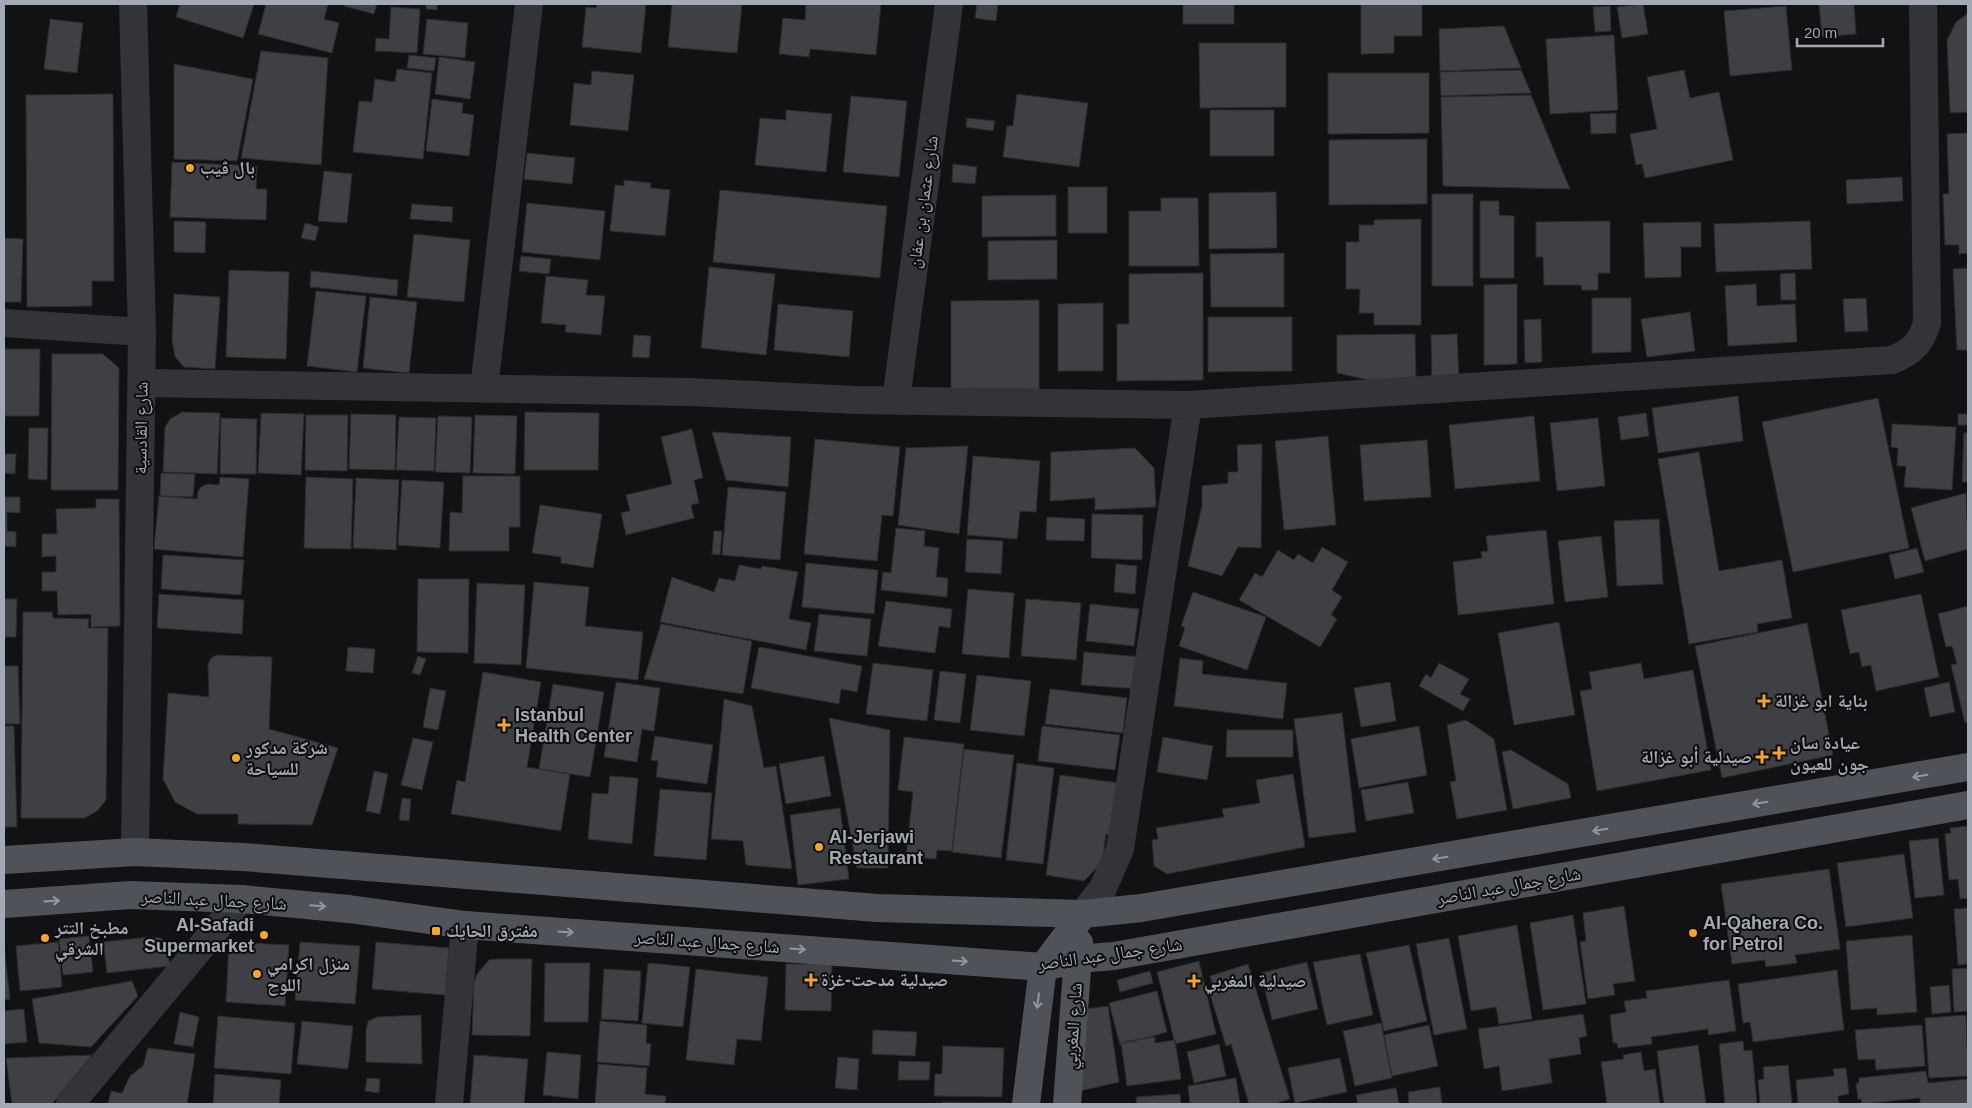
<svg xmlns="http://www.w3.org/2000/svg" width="1972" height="1108" font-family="Helvetica,'Noto Naskh Arabic',sans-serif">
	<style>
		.building { fill: #3e4044; stroke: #2c2c30 }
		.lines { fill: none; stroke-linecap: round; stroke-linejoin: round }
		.minor { stroke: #333439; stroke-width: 28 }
		.major { stroke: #4f5258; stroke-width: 28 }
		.oneway { stroke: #9298a2 }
		.poi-dot { fill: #f4a52a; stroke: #0d0d0f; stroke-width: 2 }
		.labels { text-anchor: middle; stroke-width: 4; stroke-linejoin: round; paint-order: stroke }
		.poi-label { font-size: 18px; font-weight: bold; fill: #a3aab5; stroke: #0d0d0f; text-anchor: start }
		.street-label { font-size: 18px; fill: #a3aab5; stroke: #0d0d0f }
	</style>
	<rect width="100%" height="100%" fill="#121214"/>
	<path class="building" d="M180 4H254L243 38 176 17Z
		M266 4H328L324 19 339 23 332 53 258 34Z
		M345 4H377L374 14 344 6Z
		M426 4H437V10L426 9Z
		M597 4H646L641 53 582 47 586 7 596 8Z
		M672 4H742L737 53 668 47Z
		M806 4H881L876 55 810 49 809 57 779 54 783 18 805 20Z
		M977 4H998L996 21 975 18Z
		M1183 4H1234V24H1183Z
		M1361 4H1422V36H1394V53L1361 54Z
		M1643 4 1648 34 1622 38 1617 7Z
		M1819 4H1854L1856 34 1822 37Z
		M1610 6 1611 31 1595 32 1593 7Z
		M1786 6 1792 70 1730 76 1724 11Z
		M391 7 420 9 417 53 375 51 376 38 389 39Z
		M1968 13V112L1950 113 1947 40 1956 22Z
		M50 19 83 23 77 73 44 69Z
		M427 19 468 23 465 58 423 54Z
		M1504 26 1521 68 1440 71 1439 29Z
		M1614 35 1618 110 1550 114 1546 39Z
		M1199 43H1286V107L1200 108Z
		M261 51 328 58 321 165 241 158Z
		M409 55 436 58 434 71 407 68Z
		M439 57 475 62 470 99 435 94Z
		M174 64 253 79 237 161 174 159Z
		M397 69 432 73 423 159 353 152 359 101 372 102 375 79 395 82Z
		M1521 70 1531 93 1441 96 1440 72Z
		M1684 70 1690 98 1719 92 1733 160 1645 178 1642 164 1636 165 1630 134 1657 129 1647 77Z
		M592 71 634 75 628 131 570 125 574 83 591 85Z
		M1328 73H1429V133L1328 134Z
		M113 94 114 281H92V306L27 307 26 95Z
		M1017 94 1088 103 1079 167 1003 157 1007 126H1013Z
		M1531 95 1570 189 1443 186 1441 97Z
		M851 96 907 101 899 177 843 172Z
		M432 99 463 103 462 113 474 115 469 156 426 151Z
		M786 110 832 114 826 172 755 165 760 118 786 120Z
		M1210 110H1274V156H1210Z
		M1616 113V133L1591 134 1590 114Z
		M967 118 995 121 993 131 966 127Z
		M1968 133V253L1959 254V245H1945L1943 194H1949L1947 134Z
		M1427 139V204L1329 205V140Z
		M527 153 575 158 572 184 524 179Z
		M172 162 257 166 256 189H267L266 220 170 217Z
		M953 164 977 167 975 184 952 182Z
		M324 171 352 174 347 223 318 221Z
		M1902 177 1903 201 1847 204 1846 180Z
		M624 180 651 183 650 188 670 190 665 236 610 231 615 185 624 186Z
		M1068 187H1107V233H1068Z
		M720 190 887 206 880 278 713 262Z
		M1276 192 1277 248 1209 249V193Z
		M1432 194H1473V286H1432Z
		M1056 195V236L982 237V196Z
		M1161 198H1198L1199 266H1129V211H1161Z
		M1480 201H1499V215L1514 216V278H1480Z
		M527 203 605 211 600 260 522 252Z
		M412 204 453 207 452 222 410 219Z
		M1421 219V325H1374V313H1359L1360 289H1346V242H1359V225H1374V220Z
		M174 221 206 222 205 253 174 252Z
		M1610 221V273H1598V290H1582L1581 285H1544L1543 257H1536V222Z
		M1810 221 1812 269 1716 272 1714 224Z
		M1701 222V247H1681V277L1645 278 1643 223Z
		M305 223 319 227 315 241 301 238Z
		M414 234 470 240 464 302 407 297Z
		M4 238 23 239 21 302H4Z
		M1057 240V279L988 280V241Z
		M1284 253V307H1211L1210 254Z
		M521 256 551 259 549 274 519 271Z
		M709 267 775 274 766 355 701 348Z
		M1968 268V350H1957L1953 269Z
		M229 270 289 272 286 359 226 357Z
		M311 271 398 280 397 296 310 287Z
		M1203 273V380L1117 381V324H1129V274Z
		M1795 273 1796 300H1781L1780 274Z
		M546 276 588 280 586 295 605 296 601 335 565 332 566 325 541 323Z
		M1517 284V364L1484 365V285Z
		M1756 284 1757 306 1795 304 1797 342 1728 346 1725 286Z
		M316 291 366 296 357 372 307 366Z
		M174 294 220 297 215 369 184 367 175 357 172 340Z
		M370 297 417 302 409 373 363 368Z
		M1592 298H1631V352L1592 353Z
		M1866 298 1868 331 1845 332 1843 299Z
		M1039 300V391L951 392V301Z
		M1103 303V371H1058V304Z
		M778 304 853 311 849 357 774 350Z
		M1690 312 1695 351 1647 357 1641 319Z
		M1208 317H1292V371L1208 372Z
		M1541 319 1542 362 1525 363 1524 320Z
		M1415 334 1416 380 1373 381 1337 373V335Z
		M1457 334 1459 380 1432 381 1431 335Z
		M634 335 651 336 649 358 632 357Z
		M4 349H40L39 416H4Z
		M52 354H103L119 368 118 490H51Z
		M1738 396 1743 441 1658 453 1652 408Z
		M1878 398 1909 548 1793 572 1762 422Z
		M182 412 220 413 217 474 163 472 165 427 170 419Z
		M525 412 599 413 598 470H524Z
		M261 413 304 414 301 475 258 473Z
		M1646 413 1649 436 1621 440 1618 417Z
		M351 414 396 415 395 470 349 469Z
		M1958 414H1968V425H1958Z
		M306 415H348L347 471 305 470Z
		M475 415 517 416 515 474 473 473Z
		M438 416 472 417 470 473 435 472Z
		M1534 416 1540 481 1455 489 1449 425Z
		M399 417 436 418 434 471 396 470Z
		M221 418 257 419 256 474H220Z
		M1598 418 1605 486 1557 491 1550 423Z
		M1892 424 1956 427 1952 490 1904 487 1906 466H1897L1898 448 1891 447Z
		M29 428H48L47 480 28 479Z
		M692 429 703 478 694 480 699 503 691 505 694 518 626 535 621 513 630 511 626 495 672 484 661 437Z
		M712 432 791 437 788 487 726 480Z
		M1964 433H1968V482H1962Z
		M1328 436 1336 525 1284 530 1275 441Z
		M815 439 900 447 893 516 882 515 877 561 804 554Z
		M1427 440 1431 497 1364 501 1360 445Z
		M1262 444 1261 548 1238 547 1222 576 1188 566 1202 506V486L1228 483V472H1238L1237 445Z
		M968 446 959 534 898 525 906 448Z
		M1135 448 1154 468 1156 507 1095 510V498L1050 501 1051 452Z
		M1699 452 1719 571 1782 560 1792 618 1757 624 1758 632 1689 644 1658 459Z
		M4 454H16L15 474 4 473Z
		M973 456 1040 461 1036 512 1020 511 1017 539 967 535Z
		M161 473 195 474 193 497 160 496Z
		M463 476H520V527H509V551H449L450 512 462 513Z
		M220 477 249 479 243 557 154 549 159 496 197 499 198 491 201 487 208 484 219 485Z
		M306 477 353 479 351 549 304 548Z
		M356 478 399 480 396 550 353 548Z
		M402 480 444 482 440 548 398 545Z
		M728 487 786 492 780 560 722 555Z
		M1966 493 1968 549 1925 561 1911 508Z
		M4 497H20V513L7 512V531L16 532V547L4 546Z
		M96 499H119L120 626 91 627V614L58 615 57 591H42V572H56V556L42 557V534H57L56 509 96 508Z
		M540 505 602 514 593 568 561 563V557L532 553Z
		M1092 514 1143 515 1142 560 1091 558Z
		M1047 517 1085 519 1084 541 1046 540Z
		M1659 519 1663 584 1617 586 1614 521Z
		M896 528 925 531 924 546 939 548 936 577 948 578 947 597 881 590 883 572 891 573Z
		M1546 530 1554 604 1458 615 1453 562 1482 558 1481 552 1488 551 1486 536Z
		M714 531H722L720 555 712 554Z
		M1601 536 1608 597 1565 602 1558 541Z
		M967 539 1003 541 1001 574 965 572Z
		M1322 547 1348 562 1332 590 1342 597 1331 615 1337 619 1320 647 1239 600 1255 573 1262 577 1278 550 1294 560 1298 554 1313 563Z
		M1917 548 1924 572 1895 579 1889 555Z
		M163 555 244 560 241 595 161 589Z
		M806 563 878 570 874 614 802 607Z
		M1116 564 1137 566 1135 594 1114 592Z
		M739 565 761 569 762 566 798 572 789 619 811 623 806 650 660 622 672 577 714 592 719 578 735 581Z
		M418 579H469L468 653 417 652Z
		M534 582 589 587 585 626 643 632 638 680 526 668Z
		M477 583 525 585 521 665 474 663Z
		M968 589 1014 593 1009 658 962 654Z
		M1193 592 1266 617 1247 670 1179 646 1185 628 1181 626Z
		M159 594 244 600 242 634 157 628Z
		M1921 594 1939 677 1876 691 1871 665 1862 667 1859 652 1850 654 1841 610Z
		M4 599H17L16 637H4Z
		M1026 599 1081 603 1076 660 1021 656Z
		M886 601 952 609 950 628 939 626 935 653 878 646Z
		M1090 604 1139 609 1134 646 1086 641Z
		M1968 606V722L1965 723 1951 665 1957 664 1952 646 1946 647 1938 614Z
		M23 612H52L53 618 89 619 88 628H108L106 800 97 811 85 818H21Z
		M819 614 871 619 867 656 814 651Z
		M1559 622 1575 715 1514 725 1498 633Z
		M1807 623 1833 755 1722 778 1695 646Z
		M661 624 752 641 743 694 644 679Z
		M348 647 375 649 373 673 346 671Z
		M759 647 862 666 857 692 841 689 839 704 751 688Z
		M1084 652 1142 657 1140 689 1081 685Z
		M217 655 272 657 269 729 338 748 312 825 238 824V814H197L175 802 163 779 168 693 209 697 208 664 211 658Z
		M418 656 426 659 420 675 412 673Z
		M1180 658 1203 661 1202 674 1287 683 1283 719 1174 706Z
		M873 663 933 670 927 721 866 714Z
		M1439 663 1469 679 1460 694 1470 699 1463 711 1419 686 1426 674 1431 678Z
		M1641 663 1644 679 1693 670 1711 770 1597 791 1580 691 1592 689 1589 672Z
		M4 666H18L20 724H4Z
		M940 671 966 674 960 723 934 720Z
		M483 672 541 682 527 767 570 774 561 831 451 814 457 780 465 782Z
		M977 675 1031 681 1024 736 970 730Z
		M616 682 660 688 654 731 642 729 637 762 604 757Z
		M1390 682 1396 721 1361 727 1354 688Z
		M1949 682 1955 712 1930 717 1924 688Z
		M553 684 604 692 590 777 539 769Z
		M430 688 446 691 438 730 423 727Z
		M1050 689 1127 698 1123 733 1045 724Z
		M724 699 752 706 764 768 776 766 792 869 746 865 743 841 711 839Z
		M1342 713 1356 832 1309 838 1294 719Z
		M829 718 890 730 888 868H857Z
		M1466 720 1494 739 1507 810 1457 819 1450 782 1456 781 1447 725Z
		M4 726H14L17 827H4Z
		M1042 726 1120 735 1115 770 1038 761Z
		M1419 726 1427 775 1359 788 1351 739Z
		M1227 730H1293V757H1226Z
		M655 736 713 745 707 784 656 777 658 761 651 760Z
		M904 737 964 744 952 851 937 850 936 859 906 856 913 792 898 790Z
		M1163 737 1213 746 1207 780 1157 772Z
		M413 738 433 742 422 790 401 785Z
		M964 749 1014 755 1001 858 952 852Z
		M1511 750 1568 784 1571 798 1513 809 1502 752Z
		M824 756 831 796 786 804 779 764Z
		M1017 763 1054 768 1043 864 1006 860Z
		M374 771 388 774 380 814 366 811Z
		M1293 774 1305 847 1167 874 1154 866 1152 840 1158 839 1156 828 1224 817 1222 809 1260 803 1256 780Z
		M1060 775 1119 783 1112 835 1106 834 1102 862 1084 881 1046 875Z
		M610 776 638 778 632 844 588 839 592 793 608 794Z
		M1408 782 1414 813 1366 821 1361 790Z
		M660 789 712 793 706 860 654 856Z
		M402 798 411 799 409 821 399 820Z
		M840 808 849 879 798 885 790 815Z
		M1968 826V898L1960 899 1958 879 1949 880 1945 834 1951 833 1950 828Z
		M1938 838 1944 895 1915 898 1909 841Z
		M1904 854 1913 918 1846 927 1837 863Z
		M1829 869 1840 949 1795 955 1797 963 1766 967 1765 960 1732 964 1721 884Z
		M1624 906 1635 981 1613 984 1615 995 1588 999 1580 942 1586 941 1583 913Z
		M1968 908V964L1958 965 1954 909Z
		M1573 915 1586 1004 1543 1010 1530 923Z
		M1517 925 1532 1019 1499 1024 1496 1007 1471 1011 1458 936Z
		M1912 935 1917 1012 1877 1015V1008L1851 1010 1846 941Z
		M89 936 93 972 63 975 59 939Z
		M149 937 161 938 166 943 170 966 107 973 103 942Z
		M1449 938 1467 1029 1434 1035 1416 944Z
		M58 942 62 987 20 991 16 946Z
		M229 942 289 945 285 1006 226 1002Z
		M300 942 360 946 355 1004 295 1000Z
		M376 942 449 948 445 995 372 989Z
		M1409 945 1427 1021 1384 1031 1366 953Z
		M4 946 10 999 4 1000Z
		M1360 954 1373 1015 1327 1025 1313 962Z
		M498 959H532L530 1036 472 1035 474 982 477 974 489 960Z
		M1199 961 1216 1034 1175 1044 1157 972Z
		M1307 962 1318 1009 1272 1020 1261 973Z
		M545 963H590L588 1022H544Z
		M648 963 690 967 683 1027 642 1023Z
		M786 964H832L831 1011 785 1010Z
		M1248 964 1290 1099 1273 1104H1249L1231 1044 1226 1046 1209 991 1214 990 1210 976Z
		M1968 968V1011L1954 1012 1952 969Z
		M604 969 641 971 638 1021 601 1019Z
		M696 969 768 977 761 1041 737 1039 734 1065 686 1060Z
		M1837 970 1844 1030 1753 1042 1750 1022 1743 1023 1738 984Z
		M1150 971 1153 983 1120 992 1117 980Z
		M1729 980 1736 1031 1708 1035V1029L1651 1037 1652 1044 1618 1048 1617 1043H1613L1610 1015 1626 1012 1624 1001 1647 998 1646 991Z
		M132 981 138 996 91 1047 39 1043 32 999Z
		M1949 985 1951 1012 1932 1014 1930 987Z
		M1157 991 1167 1032 1120 1045 1109 1003Z
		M1108 1006 1119 1082 1080 1091 1086 1009Z
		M24 1009 27 1042 4 1044V1011Z
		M180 1012 199 1017 193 1047 174 1044Z
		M1583 1014 1587 1036 1579 1038 1581 1054 1549 1059 1552 1083 1502 1091 1499 1066 1484 1069 1478 1029Z
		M421 1015 422 1064 366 1062V1031L368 1021 377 1017Z
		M1966 1015 1968 1076 1929 1078 1925 1018Z
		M218 1016 295 1023 291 1074 214 1068Z
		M302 1021 353 1026 348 1069 297 1064Z
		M600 1021 647 1025 646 1043 651 1044 649 1066 597 1062Z
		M1381 1023 1392 1078 1355 1086 1343 1031Z
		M1429 1025 1438 1066 1392 1076 1384 1035Z
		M1922 1025 1925 1066 1876 1070 1875 1059 1858 1060 1855 1030Z
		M873 1030 917 1032 915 1056 872 1054Z
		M1155 1037V1043L1175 1040 1181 1079 1127 1086 1121 1042Z
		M1743 1041 1744 1051 1752 1050 1757 1104H1725L1719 1044Z
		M1219 1044 1226 1076 1194 1083 1187 1052Z
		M1698 1045 1706 1104H1664L1657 1051Z
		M943 1046 1004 1048 1002 1097 934 1096 935 1074H942Z
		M148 1048 195 1054 187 1104H108L111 1091 122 1093 130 1076 143 1066Z
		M547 1052 581 1055 578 1099 543 1095Z
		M1641 1052 1644 1071 1655 1069 1660 1104H1607L1601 1062 1624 1059 1623 1055Z
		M92 1055 52 1104H12L6 1058Z
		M474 1055 528 1059 524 1104H470Z
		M838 1057 859 1059 857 1090 835 1088Z
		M1340 1058 1347 1092 1295 1103 1288 1068Z
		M899 1061 930 1062 929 1080H898Z
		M598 1064 647 1068 645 1094 666 1096 665 1104H595Z
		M1788 1065 1792 1104H1760L1758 1080 1764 1079 1763 1067Z
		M1846 1068 1849 1094 1838 1096 1839 1104H1798L1796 1080 1834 1076 1833 1069Z
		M1926 1071 1928 1083 1968 1079V1104H1920V1098L1862 1104 1861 1099H1858L1856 1083H1859V1078Z
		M215 1074 281 1080 279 1104H213Z
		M367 1078 380 1079 379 1093 365 1091Z
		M1236 1078 1240 1104H1190L1188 1086Z
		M1440 1087 1442 1104H1409L1408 1092Z
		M1396 1088 1399 1104H1358L1356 1095Z
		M1180 1094 1181 1104H1137L1136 1097Z
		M942 1102 1009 1103 942 1104Z"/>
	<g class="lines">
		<path class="minor" d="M133 4 142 332 135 852
			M4 323 142 332
			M142 383 690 392 857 400 1188 405 1892 360C1912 352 1921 343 1927 323L1923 4
			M484 388 529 4
			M896 400 949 4
			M1083 914 1103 888 1120 849 1188 405
			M70 1104 241 899
			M449 1104 465 925"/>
		<path class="major" d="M4 860 135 852 243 857 877 908 1083 914 1141 908 1968 767
			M4 904 131 895 241 899 349 909 465 925 1043 967 1077 959 1114 956 1968 805
			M1026 1104 1043 967 1083 914
			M1067 1104 1079 943"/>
	</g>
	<defs><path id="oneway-shaft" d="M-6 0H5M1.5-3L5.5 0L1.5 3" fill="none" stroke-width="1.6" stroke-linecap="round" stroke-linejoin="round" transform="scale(1.25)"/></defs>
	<g class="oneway">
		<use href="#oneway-shaft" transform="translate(1920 776) rotate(170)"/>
		<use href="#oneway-shaft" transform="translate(1760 803) rotate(170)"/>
		<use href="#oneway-shaft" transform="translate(1600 830) rotate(170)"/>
		<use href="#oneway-shaft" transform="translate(1440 858) rotate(170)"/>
		<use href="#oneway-shaft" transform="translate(52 901) rotate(-4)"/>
		<use href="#oneway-shaft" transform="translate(318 906) rotate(5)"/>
		<use href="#oneway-shaft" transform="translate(566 932) rotate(4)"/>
		<use href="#oneway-shaft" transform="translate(798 949) rotate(4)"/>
		<use href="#oneway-shaft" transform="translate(960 961) rotate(4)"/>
		<use href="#oneway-shaft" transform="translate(1038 1001) rotate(97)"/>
	</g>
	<g class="poi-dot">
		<circle cx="190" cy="168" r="5"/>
		<path d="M1761.5 693.5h5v5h5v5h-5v5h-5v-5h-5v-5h5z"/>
		<path d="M501.5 717.5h5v5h5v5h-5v5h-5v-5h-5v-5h5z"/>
		<path d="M1776.5 745.5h5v5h5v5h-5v5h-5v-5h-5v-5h5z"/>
		<path d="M1759.5 749.5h5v5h5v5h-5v5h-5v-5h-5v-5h5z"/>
		<circle cx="236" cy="758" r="5"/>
		<circle cx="819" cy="847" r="5"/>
		<rect x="431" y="926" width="10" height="10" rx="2.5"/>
		<circle cx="1693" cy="933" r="5"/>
		<circle cx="264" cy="935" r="5"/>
		<circle cx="45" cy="938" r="5"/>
		<circle cx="257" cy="974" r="5"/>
		<path d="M808.5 972.5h5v5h5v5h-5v5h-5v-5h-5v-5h5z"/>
		<path d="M1191.5 973.5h5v5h5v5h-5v5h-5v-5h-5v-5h5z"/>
	</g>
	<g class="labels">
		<g class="poi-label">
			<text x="200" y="174">بال ڨيب</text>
			<text x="1775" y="707">بناية ابو غزالة</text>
			<text x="515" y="721">Istanbul<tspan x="515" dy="21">Health Center</tspan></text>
			<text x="1790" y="749">عيادة سان<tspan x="1790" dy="21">جون للعيون</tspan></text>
			<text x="246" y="754">شركة مدكور<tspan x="246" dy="21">للسياحة</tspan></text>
			<text x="1752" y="763" text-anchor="end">صيدلية أبو غزالة</text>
			<text x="829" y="843">Al-Jerjawi<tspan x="829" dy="21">Restaurant</tspan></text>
			<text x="1703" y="929">Al-Qahera Co.<tspan x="1703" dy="21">for Petrol</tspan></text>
			<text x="254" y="931" text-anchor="end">Al-Safadi<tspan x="254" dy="21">Supermarket</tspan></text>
			<text x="55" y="934">مطبخ التتر<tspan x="55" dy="21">الشرقي</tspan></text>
			<text x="446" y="937">مفترق الحايك</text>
			<text x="267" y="970">منزل اكرامي<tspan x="267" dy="21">اللوح</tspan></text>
			<text x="821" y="986">صيدلية مدحت-غزة</text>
			<text x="1204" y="987">صيدلية المغربي</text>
		</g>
		<g class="street-label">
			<text transform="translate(923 202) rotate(-82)" y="6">شارع عثمان بن عفان</text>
			<text transform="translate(141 428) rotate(-89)" y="6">شارع القادسية</text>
			<text transform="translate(1509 886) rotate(-10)" y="6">شارع جمال عبد الناصر</text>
			<text transform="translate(214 900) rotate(3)" y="6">شارع جمال عبد الناصر</text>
			<text transform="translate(707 942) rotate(4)" y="6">شارع جمال عبد الناصر</text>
			<text transform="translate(1110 954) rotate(-8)" y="6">شارع جمال عبد الناصر</text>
			<text transform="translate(1073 1026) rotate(-86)" y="6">شارع المغربي</text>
		</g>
	</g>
	<rect width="1972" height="1108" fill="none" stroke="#a3aab5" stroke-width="10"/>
	<path d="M1797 38v8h86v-8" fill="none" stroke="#a3aab5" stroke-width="2.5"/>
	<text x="1804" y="38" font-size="15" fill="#a3aab5" stroke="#0d0d0f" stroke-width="4" paint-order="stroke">20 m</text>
</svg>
